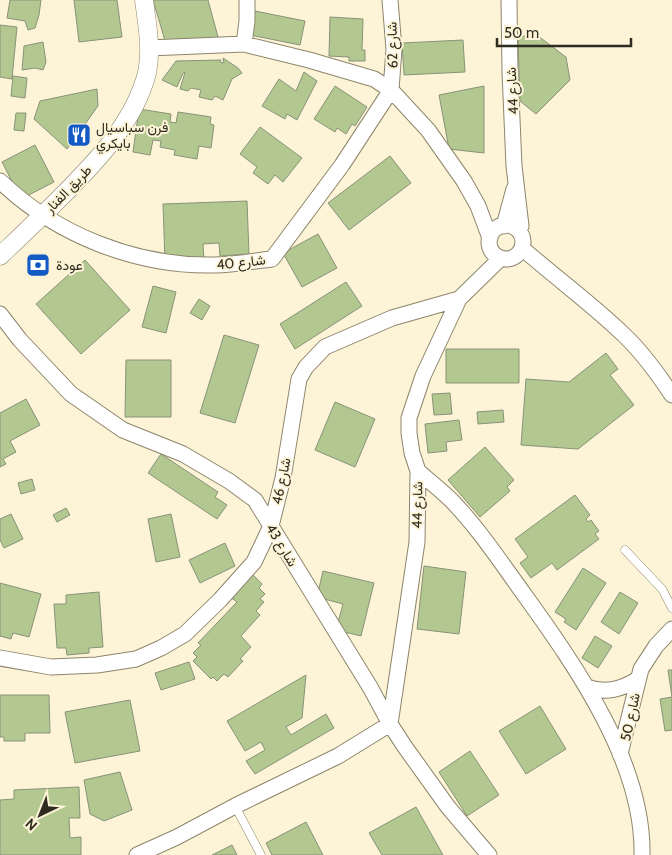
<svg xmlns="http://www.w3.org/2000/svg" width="672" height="855" font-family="Cabin,Vazirmatn,sans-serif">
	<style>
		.building { fill: #b2c890; stroke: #889279 }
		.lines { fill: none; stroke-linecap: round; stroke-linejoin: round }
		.service-casing { stroke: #8d856b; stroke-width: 9 }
		.minor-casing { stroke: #8d856b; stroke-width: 17 }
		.tertiary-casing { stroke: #8d856b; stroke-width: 19 }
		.service { stroke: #fff; stroke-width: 8 }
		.minor { stroke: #fff; stroke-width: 15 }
		.tertiary { stroke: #fff; stroke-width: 18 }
		.labels { text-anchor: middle; stroke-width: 4; stroke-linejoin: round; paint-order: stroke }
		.street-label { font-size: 14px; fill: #2e2b20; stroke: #fdf4d7 }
		.poi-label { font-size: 14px; fill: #2e2b20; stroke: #fdf4d7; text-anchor: start }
	</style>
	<rect width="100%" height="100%" fill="#fdf4d7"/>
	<path class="building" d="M10 0H41L39 15 35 28 28 30 25 21 7 18Z
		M74 0H117L122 37 79 42Z
		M153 0H208L218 37 166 44Z
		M255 11 305 21 300 45 250 35Z
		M330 17 363 19 362 50H365V61H349V57L329 56Z
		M0 25 17 27 12 79 0 77Z
		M534 33 566 57 570 80 536 114 520 101 518 38Z
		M463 40 465 72 404 75 402 43Z
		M43 42 46 62 43 70 35 68 22 70 24 46Z
		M223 58 238 68 242 73 232 79 223 100 215 96 212 100 199 97 201 90 191 88 188 91 180 89 185 72 183 73 177 87 162 80 176 61 221 60 220 62 224 63Z
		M304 72 317 81 297 120 287 114 285 119 262 106 279 79 296 91Z
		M13 76 27 78 25 98 11 96Z
		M335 86 367 107 355 126 352 124 346 134 337 128 335 132 314 119Z
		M484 86V153L449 149 439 95Z
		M97 89 98 106 67 149 34 119 40 101Z
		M139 109 171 114 170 122 176 123 178 112 211 117 210 124 214 125 211 148 199 146 197 159 174 155 175 150 160 147 161 141 153 140 150 155 133 152Z
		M16 113H26L24 131 14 130Z
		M260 127 302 158 283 182 275 175 268 184 253 173 257 167 240 154Z
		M35 145 54 182 21 199 2 162Z
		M390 156 411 183 349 230 328 203Z
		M247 201 249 254 220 256 219 243 203 244 204 260 165 261 163 204Z
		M318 234 337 268 302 287 283 253Z
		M85 260 130 310 81 354 36 304Z
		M346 282 362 306 295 349 280 324Z
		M153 286 176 292 166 333 142 327Z
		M199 299 210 306 202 320 190 313Z
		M224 335 259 345 235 423 200 413Z
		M446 349H519V383H446Z
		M606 353 618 369 610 375 634 405 578 449 521 445 526 379 569 382Z
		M126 360H171V417H125Z
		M450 393 452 414 434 415 432 394Z
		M26 399 40 425 10 441 16 452 3 459 6 464 0 467V413Z
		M335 402 375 419 355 467 315 450Z
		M503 410 504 422 478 424 477 412Z
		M459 420 462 440 446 442 447 451 428 453 425 424Z
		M485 447 514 480 507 487 510 491 480 517 448 480Z
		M161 454 218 492 215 497 227 505 217 519 148 473Z
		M32 479 35 490 21 494 18 483Z
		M575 495 590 515 586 519 588 522 591 520 599 531 595 534 599 539 557 570 552 563 531 578 520 563 528 557 515 539Z
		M66 508 70 515 57 522 53 515Z
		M11 514 23 539 4 548 0 540V519Z
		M171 514 180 557 156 562 148 519Z
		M225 543 235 566 200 583 189 560Z
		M424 566 466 572 459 634 417 629Z
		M583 568 606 583 576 630 564 622 566 619 555 612Z
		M323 571 374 583 361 636 336 630 343 604 317 597Z
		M252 574 262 584 259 588 265 594 260 599 264 602 256 611 260 615 241 636 251 647 240 659 243 661 228 677 224 674 217 681 213 677 211 679 193 661 197 657 193 653 201 645 198 643 237 602 230 597Z
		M0 583 41 594 29 637 13 633 11 639 0 636Z
		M99 592 103 647 89 648V653L67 655 66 648H57L54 604H66V595Z
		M620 592 638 603 619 634 601 622Z
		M595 636 612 646 598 668 582 658Z
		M189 662 195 679 161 690 155 673Z
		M668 670H672V730L665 731 660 699 672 697Z
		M306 675 302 718 286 727 291 735 326 714 334 728 255 774 246 761 265 750 261 742 245 751 227 721Z
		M0 695H49L50 733H25V741H4V737H0Z
		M130 700 140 751 75 763 65 712Z
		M540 706 566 749 526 774 499 731Z
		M470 751 499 795 467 816 439 772Z
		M120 772 132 810 104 821 90 814 84 780Z
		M79 787 80 818H69L70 838 81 837V855H0V800L14 799V790Z
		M416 807 443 855H382L369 833Z
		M306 822 323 855H272L266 843Z
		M232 845 237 855H212Z"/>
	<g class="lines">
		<g class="service-casing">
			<path id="service" d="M625 550 662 589 672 608
				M235 806 261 855"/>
		</g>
		<g class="minor-casing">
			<path id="minor" d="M509 0 510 72 514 166 521 226 519 231
				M244 44 247 21V0
				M149 48 244 44 309 60 374 79 391 90 428 130 464 181 478 206 490 238
				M0 181C56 235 137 267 215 265 234 265 253 261 272 259L342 165 391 90 394 49 390 0
				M489 242a17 17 0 1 1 34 0a17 17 0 1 1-34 0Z
				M504 226 514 189
				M522 248C556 278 592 304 624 335 642 352 658 374 672 395
				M0 314 20 340 71 394 123 430 183 454 229 481 255 500 370 687 390 724 405 747 448 807 489 855
				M418 471C429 481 441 490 452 501 480 530 502 564 526 597 577 668 644 764 642 855
				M0 658 51 667 97 665 136 659 161 648 185 634 220 600 254 562 271 526 283 478 299 379 306 367 325 347 392 318 459 299
				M587 687C606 694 622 689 638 679
				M390 724 417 542 418 471 412 453 409 433V418L423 376 459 299 501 258
				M620 754 641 669 656 646 672 629
				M137 855 177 837 235 806 338 756 390 724"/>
		</g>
		<g class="tertiary-casing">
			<path id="tertiary" d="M0 256C20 237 41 217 61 197 96 162 134 123 147 73 152 49 147 24 144 0"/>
		</g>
		<use href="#service" class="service"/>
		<use href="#minor" class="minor"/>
		<use href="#tertiary" class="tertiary"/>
	</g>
	<defs>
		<g id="restaurant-square" transform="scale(1.25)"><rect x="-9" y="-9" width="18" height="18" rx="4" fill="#125ac4" stroke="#fdf4d7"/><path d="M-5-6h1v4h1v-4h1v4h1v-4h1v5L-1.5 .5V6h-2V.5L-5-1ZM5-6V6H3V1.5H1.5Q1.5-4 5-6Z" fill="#fff"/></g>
		<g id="bank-square" transform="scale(1.25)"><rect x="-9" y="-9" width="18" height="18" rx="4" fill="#125ac4" stroke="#fdf4d7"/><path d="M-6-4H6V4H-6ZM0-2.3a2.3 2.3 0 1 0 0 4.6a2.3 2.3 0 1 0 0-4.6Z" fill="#fff"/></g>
	</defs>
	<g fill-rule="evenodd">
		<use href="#restaurant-square" x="79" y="135"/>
		<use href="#bank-square" x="38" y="265"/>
	</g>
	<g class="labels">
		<g class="street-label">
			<text transform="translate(392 45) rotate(-91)" y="5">شارع 62</text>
			<text transform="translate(512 91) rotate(-93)" y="5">شارع 44</text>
			<text transform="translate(68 189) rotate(-46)" y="5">طريق الفنار</text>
			<text transform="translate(241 262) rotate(-6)" y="5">شارع 40</text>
			<text transform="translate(281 481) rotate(-78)" y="5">شارع 46</text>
			<text transform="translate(417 505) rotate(-89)" y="5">شارع 44</text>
			<text transform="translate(282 545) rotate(59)" y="5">شارع 43</text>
			<text transform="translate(630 717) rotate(-78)" y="5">شارع 50</text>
		</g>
		<g class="poi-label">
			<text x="96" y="132">فرن سباسيال<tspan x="96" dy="16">بايكري</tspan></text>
			<text x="56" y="270">عودة</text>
		</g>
	</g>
	<g transform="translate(40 815) rotate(223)" stroke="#fdf4d7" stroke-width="4" paint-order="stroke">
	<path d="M0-4L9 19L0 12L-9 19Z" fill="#2e2b20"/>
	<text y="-8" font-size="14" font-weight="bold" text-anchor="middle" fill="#2e2b20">N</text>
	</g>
	<path d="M497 38v8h134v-8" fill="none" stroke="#2e2b20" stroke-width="2.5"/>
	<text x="504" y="38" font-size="15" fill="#2e2b20" stroke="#fdf4d7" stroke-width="4" paint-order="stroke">50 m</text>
</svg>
